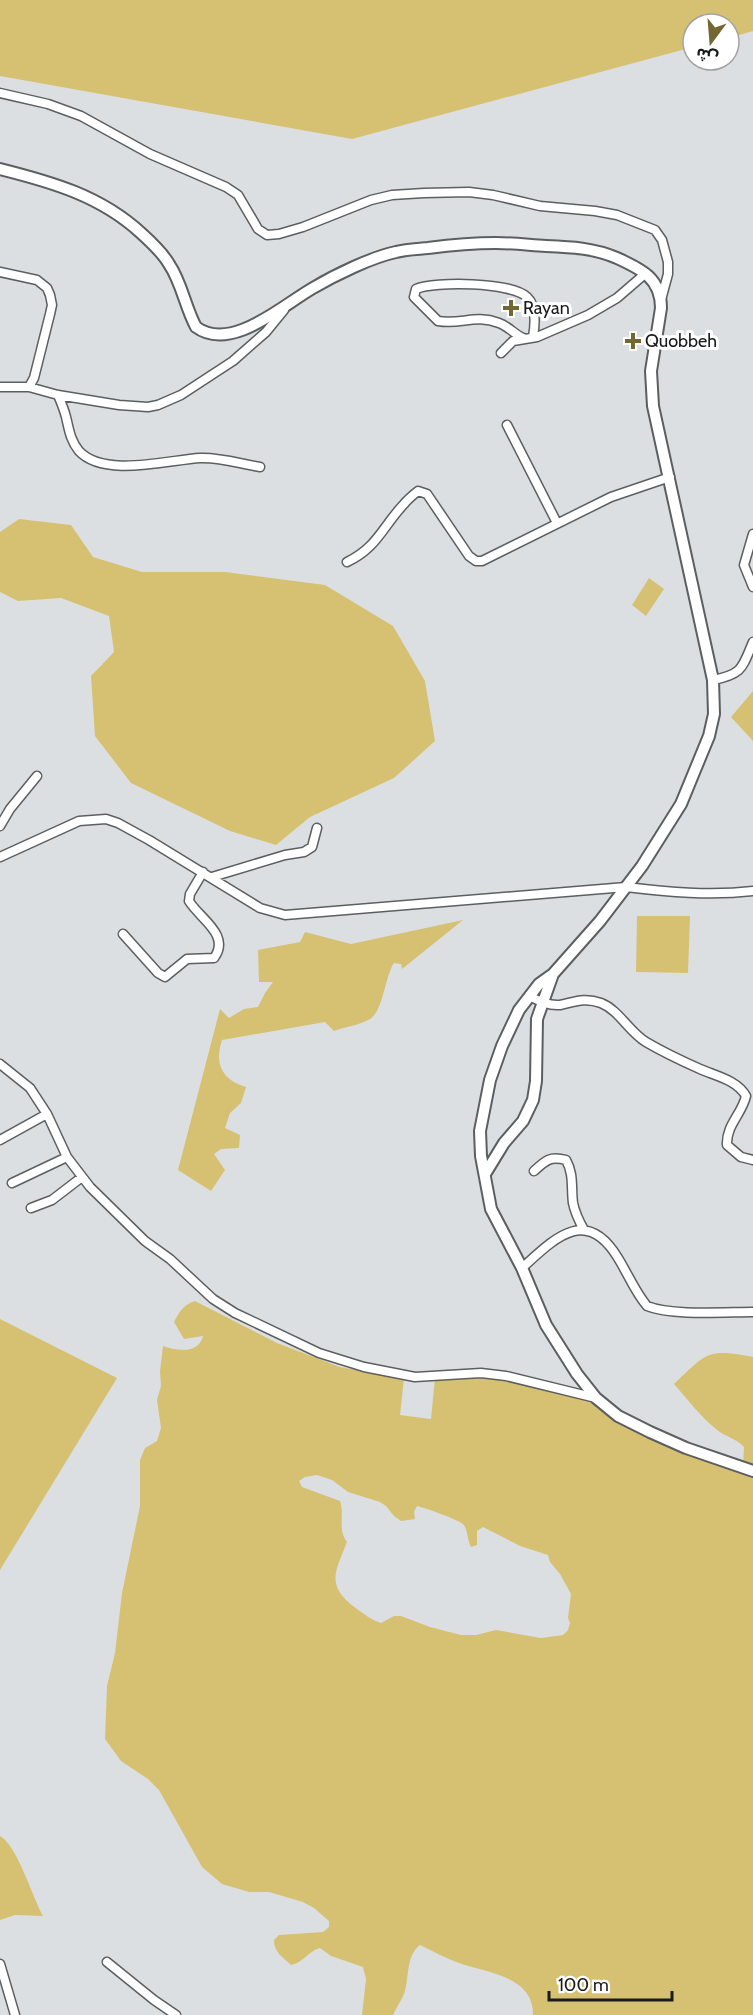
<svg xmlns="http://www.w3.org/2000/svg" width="753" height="2015" font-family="Cabin,'Noto Sans Arabic',sans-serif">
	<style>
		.green { fill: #d6c173; fill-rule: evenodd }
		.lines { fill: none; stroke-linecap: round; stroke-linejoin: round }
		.minor-casing { stroke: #5c5f60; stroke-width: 11 }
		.major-casing { stroke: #5c5f60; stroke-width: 14 }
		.minor { stroke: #fff; stroke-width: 8 }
		.major { stroke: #fff; stroke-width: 10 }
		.poi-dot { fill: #746734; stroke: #fff; stroke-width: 2 }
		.labels { text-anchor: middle; stroke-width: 6; stroke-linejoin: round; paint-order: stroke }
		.poi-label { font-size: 18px; fill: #191a1b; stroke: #fff; text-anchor: start }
	</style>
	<rect width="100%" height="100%" fill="#dcdfe1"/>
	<path class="green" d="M0 0H753V31L729 38V24H693V47L352 139 0 76Z
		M19 519 71 525 93 557 142 572H225L325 585 393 626 425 681 435 741 394 778 310 817 276 845 230 831 131 783 95 736 91 676 114 652 109 616 61 598 18 601 0 592V532Z
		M649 578 664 589 646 616 632 605Z
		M753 691V741L731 717Z
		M637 916H690L688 973 636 972Z
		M463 920 402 969 401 964 394 963C385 976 383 1012 370 1019 360 1025 345 1027 334 1031L325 1022 222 1040C214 1064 222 1080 246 1087L241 1103 230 1113 225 1128 240 1135 239 1148 221 1149 214 1154 225 1170 211 1191 178 1170 220 1009 229 1018 244 1009 258 1007 265 993 273 982H259L258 950 300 942 305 932 351 944Z
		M195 1301 277 1343 340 1367 404 1378 400 1415 431 1419 435 1378 505 1377 588 1398 616 1417 743 1466 744 1447C736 1438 725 1437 716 1429 700 1416 688 1400 674 1384 707 1353 706 1348 753 1357V2015H533C534 1976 487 1973 459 1963 445 1958 433 1951 420 1945 405 1957 410 1977 404 1994 401 2001 396 2008 393 2015H362L366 1979 363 1967 331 1956 320 1948C308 1951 303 1963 291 1965 283 1957 274 1953 274 1940L279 1935 323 1932 329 1927V1921L314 1908 303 1902 269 1892H249L222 1884 202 1867 159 1790 148 1779 121 1761 105 1739 107 1686 115 1653 122 1593 140 1506V1460L145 1448 157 1441 161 1428 157 1400 161 1386 160 1371 163 1346C177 1351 199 1354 203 1336L184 1339 174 1322C180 1311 183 1305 195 1301ZM317 1475 332 1480 348 1492 380 1502 386 1506 394 1516 401 1521 415 1519 414 1512 417 1506C423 1507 459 1520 463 1524 468 1529 467 1540 471 1547L477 1545V1531L483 1527 520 1546 548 1555 550 1562 560 1574 571 1594 568 1618 570 1623 568 1630 563 1635 541 1638 496 1630 476 1635H461L430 1627 401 1616H394L381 1623C372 1620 365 1615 357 1609 325 1585 335 1573 347 1542 337 1529 345 1516 340 1501L302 1487 299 1481 305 1477Z
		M0 1319 117 1378 0 1570Z
		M0 1836C17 1845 32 1896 43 1916L15 1915 0 1920Z"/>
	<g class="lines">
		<g class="minor-casing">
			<path id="minor" d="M0 93 48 104 81 116 150 154 226 187 238 195 258 229 267 235 279 234 303 227 371 200 392 195 424 193 469 192 493 195 540 206 595 211 617 215 655 230 662 240 668 262V274L661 300
				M0 272 37 280 47 288 50 295 52 305 50 314 34 378 29 387
				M523 338C514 334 508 326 499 323 475 314 461 325 438 321L414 297 416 289C435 281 511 282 527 297 537 306 535 325 533 337
				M501 353 513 341 537 337 588 315 617 298 646 273
				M0 387H29L58 395 119 405 148 407 158 405 181 395 233 361 266 332 284 310
				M58 395C61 402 64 409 66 417 69 429 70 440 79 451 104 478 168 460 200 458 220 457 241 464 260 467
				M507 425 557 523
				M753 534 744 565 753 587
				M347 562C377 548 383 526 404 504 408 499 413 495 418 491L427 494 469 556 476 561H482L611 497 670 477
				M713 680C743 674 742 668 753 642
				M0 826 10 809 37 776
				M0 857 79 821 106 819 118 823 149 840 260 908 285 915 626 887C668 892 710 896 753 891
				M212 877 285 855 304 852 312 847 317 828
				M123 934 158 973 165 977 187 959 214 958C231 935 200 919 189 901L190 894 203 872
				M529 996C539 1001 549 1006 560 1005 575 1002 584 997 601 1003 619 1010 629 1032 646 1042 663 1052 682 1061 700 1069 716 1076 737 1080 746 1096 742 1114 726 1125 727 1145L741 1157 753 1160
				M0 1064 30 1088 47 1114 67 1157 90 1187 145 1241 170 1259 213 1299 235 1313 319 1353 364 1367 415 1377 481 1373 506 1376 596 1398
				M0 1140 47 1114
				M534 1171C546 1160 550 1156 566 1160 574 1174 571 1187 573 1203 575 1213 579 1221 584 1230
				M12 1183 67 1157
				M31 1208 52 1200 82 1177
				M522 1268C554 1239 586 1205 618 1258 628 1274 635 1292 647 1306 672 1316 725 1312 753 1312
				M107 1962 154 2000 176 2015
				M0 1964 15 2015"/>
		</g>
		<g class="major-casing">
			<path id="major" d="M0 169C52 182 101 196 141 233 151 242 162 252 169 264 182 283 185 307 196 327 231 353 283 305 313 288 335 275 372 257 396 252 407 249 418 249 428 248 451 245 473 243 496 243 513 243 529 245 546 246 571 247 594 248 617 258 641 269 661 278 661 308L651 371 653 406 713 680 714 714 709 736 681 804 642 866 600 921 553 974 539 984 519 1010 502 1046 490 1080 480 1131 481 1156 491 1209 522 1268 546 1325 577 1374 596 1398 618 1416 650 1432 686 1448 753 1471
				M485 1174 504 1143 523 1121 533 1100 536 1081 537 1019 553 974"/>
		</g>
		<use href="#minor" class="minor"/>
		<use href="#major" class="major"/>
	</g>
	<g class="poi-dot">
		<path d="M508 299h6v6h6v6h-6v6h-6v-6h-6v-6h6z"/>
		<path d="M630 332h6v6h6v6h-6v6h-6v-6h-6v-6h6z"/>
	</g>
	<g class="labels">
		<g class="poi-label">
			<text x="523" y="314">Rayan</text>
			<text x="645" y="347">Quobbeh</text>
		</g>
	</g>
	<g transform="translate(711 42) rotate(196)"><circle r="28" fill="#ffffff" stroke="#a3a3a4" stroke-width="1.5"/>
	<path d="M0-4.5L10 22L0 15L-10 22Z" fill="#746734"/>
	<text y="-9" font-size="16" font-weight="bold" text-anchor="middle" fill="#191a1b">ش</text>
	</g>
	<path d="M549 1991v9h123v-9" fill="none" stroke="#191a1b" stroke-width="3"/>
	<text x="558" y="1991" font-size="18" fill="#191a1b" stroke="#ffffff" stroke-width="4.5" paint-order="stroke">100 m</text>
</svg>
